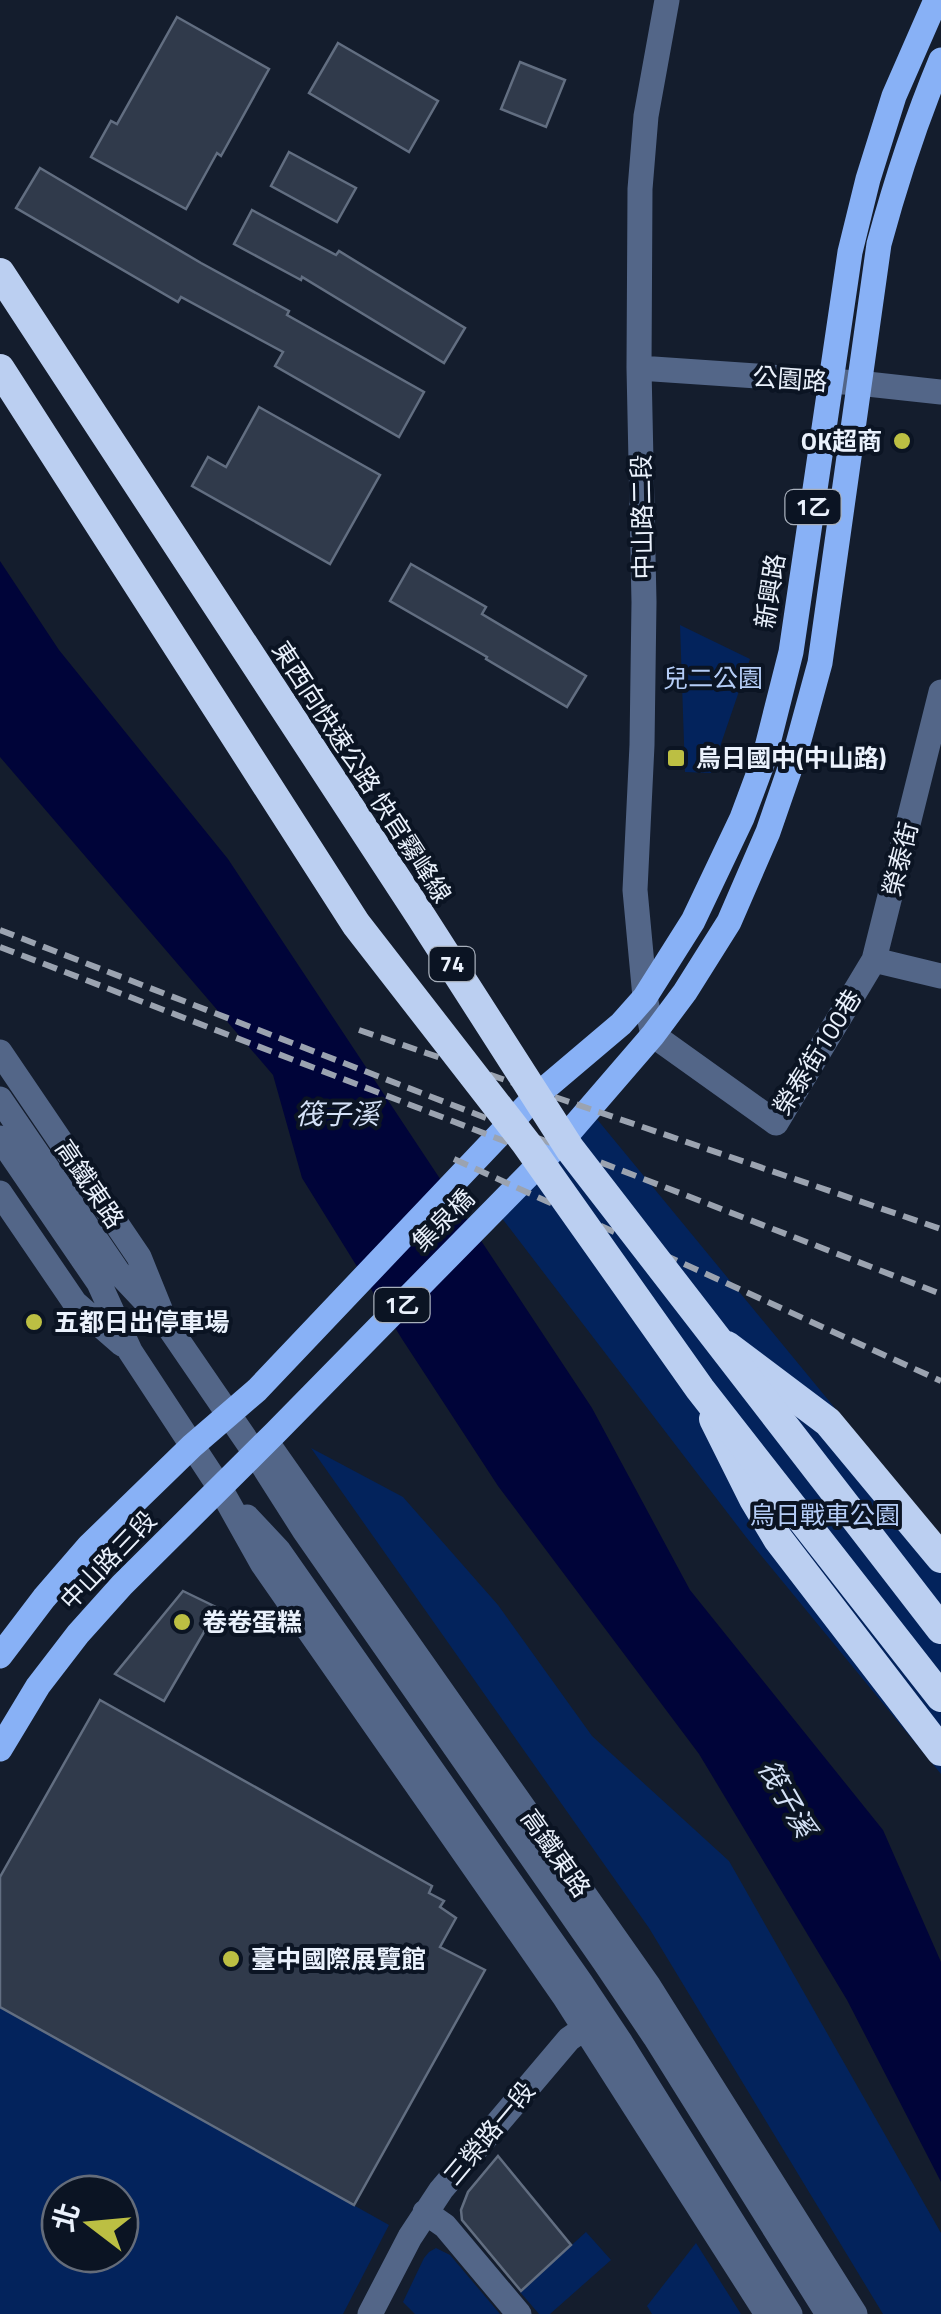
<svg xmlns="http://www.w3.org/2000/svg" width="941" height="2314" font-family="'Titillium Web','Noto Sans TC',sans-serif">
	<style>
		.green { fill: #03235c; fill-rule: evenodd }
		.water { fill: #000439 }
		.building { fill: #303a4b; stroke: #626e81; stroke-width: 2.5 }
		.lines { fill: none; stroke-linecap: round; stroke-linejoin: round }
		.minor { stroke: #536688; stroke-width: 25 }
		.major { stroke: #88b1f6; stroke-width: 25 }
		.highway { stroke: #bbcff1; stroke-width: 30 }
		.rail { stroke: #9ba3b0; stroke-width: 6; stroke-dasharray: 15 8; stroke-linecap: butt }
		.highway-bridge { stroke: #bbcff1; stroke-width: 30 }
		.poi-dot { fill: #bcbf43; stroke: #0b1423; stroke-width: 4 }
		.labels { text-anchor: middle; stroke-width: 8; stroke-linejoin: round; paint-order: stroke }
		.shield { fill: #0b1423; stroke: #a7afbb; stroke-width: 2.5 }
		.shield-label { font-size: 22px; font-weight: bold; fill: #eaf1fc }
		.street-label { font-size: 25px; fill: #eaf1fc; stroke: #0b1423 }
		.poi-label { font-size: 25px; font-weight: bold; fill: #eaf1fc; stroke: #0b1423; text-anchor: start }
		.park-label { font-size: 25px; fill: #b5cdf7; stroke: #0b1423 }
		.water-label { font-size: 28px; font-style: italic; fill: #d4e1f6; stroke: #0b1423 }
	</style>
	<rect width="100%" height="100%" fill="#141d2d"/>
	<path class="green" d="M680 625 750 659 711 773 685 772Z
		M587 1107 941 1537V1774L746 1537 498 1213Z
		M311 1448 403 1497 498 1605 592 1736 729 1861 941 2233V2314H883L649 1928Z
		M0 2007 389 2225 343 2314H0ZM60 2194H120V2254H60Z
		M586 2232 611 2260 550 2314H539L520 2292Z
		M696 2243 741 2314H652L647 2306Z
		M436 2248 450 2255 500 2314H415L403 2302 424 2258 429 2252Z"/>
	<path class="water" d="M0 561 59 650 228 859 592 1408 690 1590 883 1830 941 1962V2182L847 2000 699 1754 498 1486 402 1339 302 1178 273 1075 0 757Z"/>
	<path class="building" d="M177 17 269 69 221 156 217 153 186 209 91 157 111 121 117 124Z
		M338 43 438 101 409 152 309 93Z
		M520 62 565 80 546 127 501 109Z
		M289 152 356 188 337 222 271 186Z
		M40 168 201 263 289 311 287 315 424 392 399 437 275 366 283 352 181 297 178 302 16 208Z
		M252 210 336 255 339 251 465 328 444 363 302 277 301 280 234 244Z
		M259 407 380 475 330 564 192 486 208 457 226 467Z
		M411 564 486 607 482 614 586 676 567 707 486 659 487 657 390 601Z
		M183 1591 218 1608 164 1701 115 1674Z
		M100 1700 432 1886 429 1893 444 1901 440 1907 456 1918 440 1947 485 1970 354 2205 0 2007V1877Z
		M498 2156 571 2245 521 2291 462 2220 461 2210 468 2192Z"/>
	<g class="lines">
		<path class="minor" d="M667 0 646 116 640 189 639 368 644 602 642 745 635 890 645 997 653 1035 776 1123 874 960
			M639 368 858 383 941 392
			M941 692 874 960 941 976
			M0 1052 139 1257 160 1309
			M0 1099 118 1272 166 1323 255 1453 304 1530 606 1964 655 2037 828 2314
			M0 1138 99 1283 130 1351 220 1488 262 1563 564 1996 767 2314
			M0 1193 75 1303 122 1344
			M268 1444 648 1985 855 2314
			M247 1517 278 1550 581 1983 621 2043 790 2314
			M425 2212 445 2226 519 2314
			M370 2314 410 2237 441 2190 569 2039 598 2019"/>
		<path class="major" d="M0 1656 44 1598 89 1546 192 1446 257 1390 536 1096 621 1024 645 997 693 921 742 818 764 759 791 652 850 252 868 179 894 96 936 0
			M0 1749 38 1686 78 1634 122 1585 275 1433 559 1144 653 1035 685 992 729 922 768 832 796 751 820 663 879 244C896 181 916 120 941 60"/>
		<path class="highway" d="M727 1346 828 1422 941 1558
			M714 1419 754 1499 778 1539 941 1751"/>
		<path class="rail" d="M0 930 941 1294
			M0 947 512 1144
			M359 1030 941 1229
			M454 1159 941 1381"/>
		<path class="highway-bridge" d="M0 273 420 915 570 1149 941 1629
			M0 369 356 924 526 1143 700 1389 941 1697"/>
	</g>
	<g class="poi-dot">
		<circle cx="902" cy="441" r="10"/>
		<rect x="666" y="748" width="20" height="20" rx="5"/>
		<circle cx="34" cy="1322" r="10"/>
		<circle cx="182" cy="1622" r="10"/>
		<circle cx="231" cy="1959" r="10"/>
	</g>
	<g class="labels">
		<g class="shield">
			<rect x="785.5" y="490" width="55" height="34" rx="8"/>
			<rect x="429.5" y="947" width="45" height="34" rx="8"/>
			<rect x="374.5" y="1288" width="55" height="34" rx="8"/>
		</g>
		<g class="shield-label">
			<text x="813" y="515">1乙</text>
			<text x="452" y="972">74</text>
			<text x="402" y="1313">1乙</text>
		</g>
		<g class="street-label">
			<text transform="translate(790 379) rotate(4)" y="9">公園路</text>
			<text transform="translate(642 517) rotate(-91)" y="9">中山路二段</text>
			<text transform="translate(770 591) rotate(-81)" y="9">新興路</text>
			<text transform="translate(362 772) rotate(57)" y="9">東西向快速公路 快官霧峰線</text>
			<text transform="translate(900 859) rotate(-76)" y="9">榮泰街</text>
			<text transform="translate(817 1052) rotate(-58)" y="9">榮泰街100巷</text>
			<text transform="translate(90 1184) rotate(56)" y="9">高鐵東路</text>
			<text transform="translate(443 1220) rotate(-45)" y="9">集泉橋</text>
			<text transform="translate(108 1560) rotate(-46)" y="9">中山路三段</text>
			<text transform="translate(556 1853) rotate(55)" y="9">高鐵東路</text>
			<text transform="translate(489 2133) rotate(-50)" y="9">三榮路一段</text>
		</g>
		<g class="poi-label">
			<text x="882" y="450" text-anchor="end">OK超商</text>
			<text x="696" y="767">烏日國中(中山路)</text>
			<text x="54" y="1331">五都日出停車場</text>
			<text x="202" y="1631">卷卷蛋糕</text>
			<text x="251" y="1968">臺中國際展覽館</text>
		</g>
		<g class="park-label">
			<text x="713" y="687">兒二公園</text>
			<text x="825" y="1524">烏日戰車公園</text>
		</g>
		<g class="water-label">
			<text x="337" y="1124">筏子溪</text>
			<text transform="translate(787 1798) rotate(60)" y="10">筏子溪</text>
		</g>
	</g>
	<g transform="translate(90 2224) rotate(286)"><circle r="48" fill="#0b1423" stroke="#646c7a" stroke-width="2.5"/>
	<path d="M0-8L18 38L0 25L-18 38Z" fill="#bcbf43"/>
	<text y="-15" font-size="28" font-weight="bold" text-anchor="middle" fill="#eaf1fc">北</text>
	</g>
</svg>
